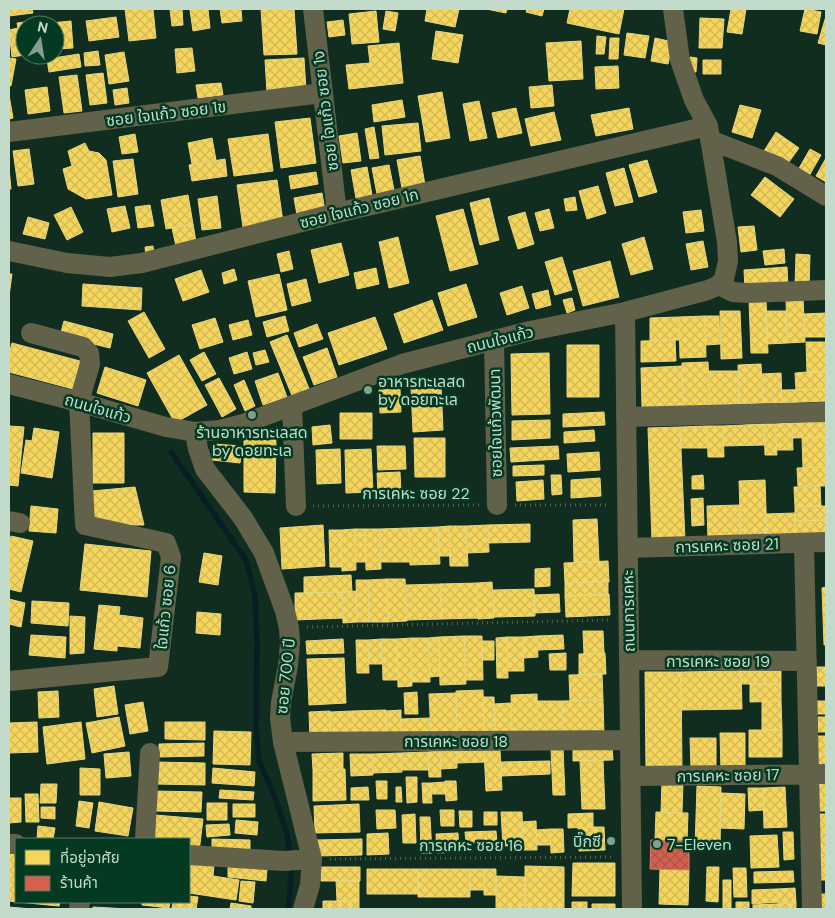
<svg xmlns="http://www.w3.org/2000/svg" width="835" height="918" font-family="'DM Sans','Noto Sans Thai',sans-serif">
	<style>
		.homes { fill: url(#homes-cross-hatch); stroke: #e6d77d }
		.shops { fill: url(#shops-cross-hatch); stroke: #d08573 }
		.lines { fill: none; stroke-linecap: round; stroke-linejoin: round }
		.stream { stroke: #081e22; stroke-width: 5.5 }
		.path { stroke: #585e4d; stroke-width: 3; stroke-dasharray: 1 4; stroke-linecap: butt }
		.street { stroke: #62614a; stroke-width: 20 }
		.poi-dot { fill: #849e8f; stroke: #043a21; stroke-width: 2 }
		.labels { text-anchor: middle; stroke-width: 5; stroke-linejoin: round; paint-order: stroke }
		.street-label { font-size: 16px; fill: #c2dbcb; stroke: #043a21 }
		.poi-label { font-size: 16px; fill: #c2dbcb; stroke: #043a21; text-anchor: start }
	</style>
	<defs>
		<pattern id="homes-cross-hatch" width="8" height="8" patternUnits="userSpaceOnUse" patternTransform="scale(1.25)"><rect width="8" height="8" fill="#f6d55c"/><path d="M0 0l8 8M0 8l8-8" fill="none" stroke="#d0b856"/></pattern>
		<pattern id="shops-cross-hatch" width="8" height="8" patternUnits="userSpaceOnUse" patternTransform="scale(1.25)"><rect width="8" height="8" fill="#d6604d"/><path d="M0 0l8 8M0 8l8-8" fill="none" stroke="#a75748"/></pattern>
	</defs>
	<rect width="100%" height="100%" fill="#112d20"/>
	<path class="homes" d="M9 9H32L33 13 9 16Z
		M125 9H153L156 38 129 41Z
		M170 9H182L183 25 172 26Z
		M208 9 210 28 193 31 190 10Z
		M220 9H241L242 21 222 23Z
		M261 9H294L297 54 264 55Z
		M427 9H459L455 27 425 21Z
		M486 9H507L506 13Z
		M527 9H544L542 16 526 12Z
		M570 9H624L619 34 567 23Z
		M731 9H746L742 34 727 32Z
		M805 9 821 12 817 34 800 31Z
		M376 11 379 42 352 44 349 14Z
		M386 11 398 13 395 31 383 29Z
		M826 16V45L818 43Z
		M116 17 119 37 89 41 86 21Z
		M700 18 724 19 722 48H699Z
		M343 20 345 35 329 37 327 22Z
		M33 21 34 25H25V55L12 57 9 30 18 28 17 23Z
		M71 21 73 48 55 49V25L40 24Z
		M436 31 463 35 458 63 432 59Z
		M627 33 649 36 645 58 624 55Z
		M597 36 606 37 604 54H596Z
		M610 38H619L618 59H609Z
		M655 38 673 42 668 64 651 61Z
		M581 41 583 79 549 81 546 43Z
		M399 43 403 83 349 89 346 65 370 63 368 46Z
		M192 48 195 71 177 73 175 49Z
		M98 51 100 65 85 66 84 53Z
		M124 52 129 81 109 84 105 55Z
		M79 54 81 67 49 72 47 59Z
		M690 57 697 58 696 72H689Z
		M9 58 16 59 11 86 9 85Z
		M304 58 306 90 267 92 265 60Z
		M703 60H721V74H703Z
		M618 66 619 88 596 89 595 67Z
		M103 73 107 103 90 105 86 75Z
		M77 75 82 111 64 113 59 77Z
		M221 83 223 95 198 98 196 85Z
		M552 85 554 106 531 108 529 87Z
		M47 87 50 111 28 114 25 90Z
		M127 88 129 103 115 105 113 90Z
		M442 92 450 138 426 142 418 96Z
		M9 95 13 118 9 119Z
		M402 100 405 117 374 122 372 105Z
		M479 101 487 138 470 141 463 104Z
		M740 105 761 110 752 138 732 132Z
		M516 108 522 133 498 138 492 113Z
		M629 108 633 129 596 136 591 115Z
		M554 112 561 140 531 146 525 119Z
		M310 118 316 163 281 168 275 122Z
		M418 123 421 151 385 155 382 126Z
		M374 127 379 158 370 159 365 129Z
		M776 132 799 148 786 166 764 151Z
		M357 133 361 161 343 163 339 136Z
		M135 134 138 152 122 154 119 137Z
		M268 134 273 171 234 176 228 139Z
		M212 138 216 160 192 164 188 143Z
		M85 143 89 151 99 153 106 160 112 195 86 199 68 189 63 169 72 166 68 151Z
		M29 149 34 184 18 186 13 151Z
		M810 149 821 155 809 176 798 170Z
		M420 156 425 185 402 188 397 160Z
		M826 158V182L816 176Z
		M133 159 138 194 118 197 113 161Z
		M225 159 227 176 192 181 189 165Z
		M647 160 657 192 639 197 629 165Z
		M389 165 394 190 377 194 372 168Z
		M367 167 372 195 356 198 351 170Z
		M9 168 11 189H9Z
		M624 168 633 202 615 206 606 173Z
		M316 172 318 184 291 189 289 176Z
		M765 177 794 199 780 217 751 195Z
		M277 180 283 222 243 227 237 185Z
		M598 186 606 213 587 219 579 191Z
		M322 193 325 211 297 215 294 198Z
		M188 195 193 224 166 229 161 200Z
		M217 196 221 228 202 230 198 199Z
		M575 197 577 210 566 211 564 199Z
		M489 198 499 240 480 245 470 203Z
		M150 205 154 226 138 228 135 207Z
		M125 206 130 228 112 232 107 209Z
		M71 207 83 232 67 240 54 215Z
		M463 209 478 264 450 271 436 216Z
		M549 209 554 228 540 231 535 213Z
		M701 210 704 231 686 233 683 212Z
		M525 212 534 244 518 249 508 217Z
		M28 217 49 223 45 239 23 234Z
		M193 224 196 242 176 246 172 228Z
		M754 226 757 250 741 252 738 227Z
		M398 237 409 283 389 288 379 242Z
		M644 237 653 269 631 275 622 244Z
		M703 241 708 267 691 270 686 244Z
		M341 243 349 275 319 283 311 250Z
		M153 246 154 255 146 256 145 247Z
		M784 249 785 263 765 265 763 251Z
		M289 251 293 269 281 272 277 254Z
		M796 254 810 255 809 287 795 286Z
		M562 257 572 290 555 295 545 262Z
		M610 261 619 297 583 306 573 271Z
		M787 267 788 287 745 289 744 270Z
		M376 268 379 284 357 289 354 273Z
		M234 269 237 280 224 284 222 273Z
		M201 270 209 292 183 301 175 279Z
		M9 274H12L9 296Z
		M279 274 287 310 256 317 248 281Z
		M306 279 311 301 292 306 287 284Z
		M83 284 142 288 141 310 82 306Z
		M466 284 477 317 448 326 438 293Z
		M522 286 529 308 507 315 500 293Z
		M548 290 551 305 536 309 532 294Z
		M572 298 575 310 567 313 563 300Z
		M803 298 805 342 787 343 786 299Z
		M432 300 443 330 404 343 394 314Z
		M749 300H766L768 353H751Z
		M720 311H740L742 358 721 359Z
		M766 311H786L787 343 767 344Z
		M144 312 165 349 149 358 128 321Z
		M826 313V337H805L804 314Z
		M285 316 289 331 267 337 263 322Z
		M705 316H719L720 344 706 345Z
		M705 316 706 357 680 358 679 317Z
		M375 317 387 349 339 365 328 333Z
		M679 317V340L650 341V318Z
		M215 318 223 342 200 349 192 325Z
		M248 320 252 335 233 340 229 325Z
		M64 321 113 334 110 348 60 336Z
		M317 324 323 339 299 347 294 333Z
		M287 335 310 391 293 398 270 342Z
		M675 340 676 361 641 362V341Z
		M806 342H826V372H807Z
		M12 343 80 361 73 389 9 372V354Z
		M567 345H599V397H567Z
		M327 348 337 377 314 385 303 357Z
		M265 350 269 362 256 365 253 353Z
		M204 352 216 374 202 381 190 360Z
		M247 352 252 369 234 374 229 358Z
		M549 353 550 414 512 415 511 354Z
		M179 355 207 405 175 423 147 373Z
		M708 362 710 405 683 406 682 363Z
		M761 364 763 403 739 404 738 365Z
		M682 366 683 406 642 407 641 368Z
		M105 367 146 380 138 406 97 393Z
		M709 371H738L739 404 710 405Z
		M807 372H826V389L796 390 795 373Z
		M278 373 287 397 263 405 255 381Z
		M781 373 782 403H763L762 374Z
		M219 378 236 409 222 417 205 385Z
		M244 380 255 406 245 411 234 385Z
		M441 385 443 430 413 432 411 387Z
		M400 389 401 412 380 413 379 390Z
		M826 389V401L782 403 781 390Z
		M604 412 605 425 563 427V414Z
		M340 413H372V439H340Z
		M550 420V438L512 440V421Z
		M826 422V437L793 438 792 423Z
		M792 423 793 450H777L775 424Z
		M764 424H775L777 455H765Z
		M764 424 765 445 723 446V426Z
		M330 425 332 443 313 445 312 427Z
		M9 426 24 427 18 486 9 485Z
		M707 426H723L724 457H708Z
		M707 426 708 448H681L680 427Z
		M680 427 685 540 652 541 648 428Z
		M34 428 59 432 52 478 21 473 26 440 32 441Z
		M594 430 595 441 564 443V432Z
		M93 433H124V483H93Z
		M244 436 276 437 275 493 244 492Z
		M826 437V467L803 468 802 438Z
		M414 438H445V477H415Z
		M214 444 242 446 240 463 212 460Z
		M377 446H405L406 469 378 470Z
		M558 446 559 459 511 462 510 448Z
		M340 449 341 483 317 484 316 450Z
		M371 449 373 492 346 493 345 450Z
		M599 452 600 470 568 472 567 454Z
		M544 465V475L513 476V466Z
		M826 467V486H798L797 468Z
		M400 472 401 492 378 493 377 473Z
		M551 475H561L562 494 552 495Z
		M703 475 704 489H692V476Z
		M600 478 601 496 571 498V480Z
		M543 480 544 499 517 501 516 482Z
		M765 480 767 538 741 539 739 481Z
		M820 486 821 506 795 507 794 487Z
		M135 487 144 525H95L92 491Z
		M703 498 704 525 692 526 691 499Z
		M740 505 741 539 708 540 707 506Z
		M31 506 58 509 56 533 29 531Z
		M821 506H826V520L795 521V507Z
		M795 513 796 538H767L766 514Z
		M597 519 599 562H574L573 520Z
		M826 520V538L796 539 795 521Z
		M530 524V542L489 543 488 525Z
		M323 525 325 566 282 569 280 528Z
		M488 525 489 552 467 553 466 526Z
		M449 526H466L468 566H450Z
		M449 526 450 556H439L438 527Z
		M438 527 440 564 410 565 409 528Z
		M409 528 410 562H381L380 529Z
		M355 529H365L366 562H356Z
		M355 529 356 570 342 571 341 530Z
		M365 529H380L381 569 366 570Z
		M329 530H341L342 567H330Z
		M11 536 33 541 21 592 9 589V544Z
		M85 544 151 551 147 597 80 590Z
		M204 553 222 556 218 585 199 582Z
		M608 561 609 582 565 583 564 563Z
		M550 568V586L535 587V569Z
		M351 575 352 592 304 593V577Z
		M387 579H405L407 621 388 622Z
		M387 579 388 622H369L368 580Z
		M356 580H368L369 622H357Z
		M608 581V595L565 596V583Z
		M492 582 494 618 478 619 477 583Z
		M477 583 478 618 442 619 440 584Z
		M441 584 442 619 407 620 406 585Z
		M826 587V645H824L822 588Z
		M534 589 535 616 494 617 493 590Z
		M356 591 357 622 343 623 342 592Z
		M342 592 343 618 295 620V593Z
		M559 594 560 612 534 613V595Z
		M609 594 610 615 566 617 565 596Z
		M9 599 25 603 21 627 9 624Z
		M32 601 69 603 68 626 31 623Z
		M99 605 120 607 119 615 143 618 140 648 117 646V651L94 649Z
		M197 612 221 614 220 635 196 633Z
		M70 616 85 617 84 653 70 654Z
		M583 631H603L604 653 584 654Z
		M31 635 66 637 65 658 29 655Z
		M563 635 564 649 538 650 537 636Z
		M464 636H482L483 680H466Z
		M464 636 466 684 440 685 439 637Z
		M537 636 538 657 524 658 523 637Z
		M439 637 440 676 430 677 428 638Z
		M507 637H523L524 671H508Z
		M507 637 508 678H497L496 638Z
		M411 638H428L430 682H412Z
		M411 638 412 686 398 687 397 639Z
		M343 639 344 653 307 654 306 641Z
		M382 639H397L398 680H383Z
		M382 639V664H369L368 640Z
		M356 640H368L369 673H357Z
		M482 641H494V660H482Z
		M566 653V670H550L549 654Z
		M605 653 606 674 579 675V654Z
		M344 658 346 703 309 705 307 659Z
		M811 667H826V686H811Z
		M741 671H781V684H741Z
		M741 671 742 709 682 710 681 672Z
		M645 672H681L682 768 646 769Z
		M602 674 603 700 570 701 569 675Z
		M750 684H781V701L750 702Z
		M114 686 118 714 97 717 94 689Z
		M483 690 484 734 457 735 456 691Z
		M58 691 59 717 39 718 38 692Z
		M417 692 418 714H405L404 693Z
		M456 693 457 735 431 736 429 694Z
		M537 694 538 732 512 733 511 695Z
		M483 697H494L495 733 484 734Z
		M603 700 604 735 563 736 562 701Z
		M537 701H562L563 731 538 732Z
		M781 701 782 730H762V702Z
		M810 701H826V714H810Z
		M143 702 148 731 130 734 125 705Z
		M511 703 512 733H495L494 704Z
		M386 710 387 737 354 738 353 711Z
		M401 710V737H387L386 711Z
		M330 711V739L310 740 309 712Z
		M353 711 354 738 330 739V712Z
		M119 717 125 746 92 753 86 723Z
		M818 717H826V732H818Z
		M430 718 431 736H402L401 719Z
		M37 722 38 752 9 753V723Z
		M81 722 85 759 47 764 43 727Z
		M165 722H205V740L165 739Z
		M749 730H782V757H749Z
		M214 731 251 732 250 765 213 764Z
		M720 733H745V770H721Z
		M811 736H826V754H811Z
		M690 738H716V767H691Z
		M204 743V756L159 757V744Z
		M612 746 613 760 573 761V747Z
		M563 748 565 795H553L551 749Z
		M484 750H500L502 790 486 791Z
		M484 750 485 762 457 763V751Z
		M440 751H457V768L441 769Z
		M440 751 441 777H429L428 752Z
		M129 752 131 776 106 778 104 754Z
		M428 752 429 770H402L401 753Z
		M343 753V769L313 770 312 754Z
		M401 753 402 772 373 773 372 754Z
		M350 754H372L373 775 351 776Z
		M816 754H826V770H817Z
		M603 760 605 809H582L580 761Z
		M550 761V774L501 776V762Z
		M155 762 205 763V785L155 784Z
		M80 768 100 769V795H80Z
		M213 768 255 772 254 786 212 783Z
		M343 769H345L346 800 313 801V770Z
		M406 777H417V802L407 803Z
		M815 780H826V798H815Z
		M376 781H387V799H377Z
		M445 781H456L457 800 446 801Z
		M445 782 446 794H431V783Z
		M662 782H683L682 813 661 812Z
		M422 783H431L432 803H423Z
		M41 784H57L56 803H40Z
		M697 786 721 787 720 849 695 848Z
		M368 787 369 800H351V788Z
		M396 787H401L402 802H396Z
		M785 787 787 827 764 828 763 788Z
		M748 788H763L764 810 749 811Z
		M220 790 254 792 253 800 219 798Z
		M155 791 202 792 201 812 154 811Z
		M721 793 745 794 744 829 720 828Z
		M25 794H38L39 822H26Z
		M9 798H21V822L9 823Z
		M819 798H826V811H820Z
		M79 801 93 803 89 828 76 826Z
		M99 802 133 808 128 836 95 831Z
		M207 803H227V820H207Z
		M233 804H255V817H233Z
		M359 804 360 832 315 833 314 806Z
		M41 807H55V819L41 818Z
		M376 810H395L396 828 377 829Z
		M440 810H454V826H441Z
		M459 811H472V827H460Z
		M484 812H497V825H484Z
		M501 812H522L523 845 503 846Z
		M656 812 688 813 687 841 655 840Z
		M593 813V827L568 828V814Z
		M415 814 416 843H403L402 815Z
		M813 814H826V832L813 833Z
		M155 815 203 819 199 852 189 851V839H152Z
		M420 817H430L432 853H421Z
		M236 820 258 822 257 835 235 833Z
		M536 821 537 850H523L522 822Z
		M229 824 230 835 207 837 206 825Z
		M38 826 55 828 53 839H37Z
		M593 827H604L605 850 579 851 578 828Z
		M550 829H563L564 852 551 853Z
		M550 829V845H537L536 830Z
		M496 831 497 842 466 843 465 832Z
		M783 832H793L794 859 784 860Z
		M826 832V847L813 848V833Z
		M388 833 389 854 367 855V834Z
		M458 833 459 852 437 853 436 834Z
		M777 835 779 867 751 868 750 836Z
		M212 839 250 840V854H212Z
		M362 839V855L317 856 316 840Z
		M826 847V859H813V848Z
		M9 851H16V902L9 901Z
		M813 859H826V880H814Z
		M189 863 214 865 213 876 239 880 236 900 189 893Z
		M573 863H615V896H572Z
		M228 865 267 869 266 881 228 877Z
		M525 866 564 867V909H525Z
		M321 867H360V881H321Z
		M707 867H719L718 902 706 901Z
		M733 868H746L747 897H734Z
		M367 869H418V894H367Z
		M418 869H470V897H418Z
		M470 869H484V890H470Z
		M484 869H496V895H484Z
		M660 869 689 870 688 905 659 904Z
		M793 871 794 882 754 883V872Z
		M496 876 525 877V909H496Z
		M336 880 359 881V901H337Z
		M723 880H731V909H723Z
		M241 881 255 882 253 903 239 901Z
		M795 888 796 903H778L777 889Z
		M777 889 778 902 752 904V890Z
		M815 894H826V909H816Z
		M189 896 198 897 196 909 172 908 173 902H189Z
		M323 901H359V909H323Z
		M18 902H60L59 906Z
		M142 902H170L169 908 142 905Z
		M572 902H587V909H572Z
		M736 902H749V909H736Z
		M231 903 251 906V909H230Z
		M796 903V909H753V905Z
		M592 904H615V909H592Z
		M9 907 32 909H9Z
		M93 907 128 909H93Z"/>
	<path class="shops" d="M651 840 689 841V870L650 869Z"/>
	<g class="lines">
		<path class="stream" d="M171 452 246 560 255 596 257 643 256 727 259 761 276 800 287 834 292 866 289 901 287 909"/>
		<path class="path" d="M515 505H609
			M313 506 479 505
			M307 627 611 620
			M330 859 614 857"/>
		<path class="street" d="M313 9 337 213
			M9 132 322 93
			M710 140 777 166 826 196
			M9 251 67 263 110 267 142 263 337 213 708 126
			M719 285 733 292 748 293 826 290
			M625 312 632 909
			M494 340 497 505
			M9 384 79 402 166 427 195 432 220 430 243 424 402 364 530 331 625 312 708 290 719 285 724 279 728 261 727 242 708 126 694 100 680 60 673 9
			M292 405 296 506
			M626 417 826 412
			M195 432 198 449 205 469 243 518 264 553 285 611 289 628 290 643 288 666 281 702 280 718 283 742 312 859 310 885 303 909
			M9 521 20 523
			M804 543 812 909
			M628 548 826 542
			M629 660 807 661
			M9 681 158 667 171 557 166 543 85 525 79 402 90 364 89 353 83 347 31 333
			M283 742 630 740
			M630 776 826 774
			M145 839 150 753
			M9 844H16
			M189 855 284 861 312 859
			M79 909 80 902"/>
	</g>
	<g class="poi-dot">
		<circle cx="368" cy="390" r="5"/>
		<circle cx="252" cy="415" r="5"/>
		<circle cx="611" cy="841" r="5"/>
		<circle cx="657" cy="844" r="5"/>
	</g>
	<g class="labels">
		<g class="street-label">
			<text transform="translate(325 111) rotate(-97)" y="6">ซอย ใจแก้ว ซอย 1ง</text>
			<text transform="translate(166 113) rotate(-7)" y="6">ซอย ใจแก้ว ซอย 1ข</text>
			<text transform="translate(359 208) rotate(-14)" y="6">ซอย ใจแก้ว ซอย 1ก</text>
			<text transform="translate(500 339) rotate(-14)" y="6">ถนนใจแก้ว</text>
			<text transform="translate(98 408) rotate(16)" y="6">ถนนใจแก้ว</text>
			<text transform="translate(495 423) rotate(-91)" y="6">ซอยใจแก้วพัฒนา</text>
			<text x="416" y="499">การเคหะ ซอย 22</text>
			<text transform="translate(727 545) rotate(-2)" y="6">การเคหะ ซอย 21</text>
			<text transform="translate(165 607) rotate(-84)" y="6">ใจแก้ว ซอย 6</text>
			<text transform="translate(628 611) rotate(-91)" y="6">ถนนการเคหะ</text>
			<text x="718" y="667">การเคหะ ซอย 19</text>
			<text transform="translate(285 676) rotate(-84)" y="6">ซอย 700 ปี</text>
			<text x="456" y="747">การเคหะ ซอย 18</text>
			<text transform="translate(728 775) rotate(-1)" y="6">การเคหะ ซอย 17</text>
			<text x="471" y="851">การเคหะ ซอย 16</text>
		</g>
		<g class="poi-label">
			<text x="378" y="387">อาหารทะเลสด<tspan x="378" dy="18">by ดอยทะเล</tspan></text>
			<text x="252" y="438" text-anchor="middle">ร้านอาหารทะเลสด<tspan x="252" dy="18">by ดอยทะเล</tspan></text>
			<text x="601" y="847" text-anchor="end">บิ๊กซี</text>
			<text x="667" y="850">7-Eleven</text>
		</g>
	</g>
	<rect width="835" height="918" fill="none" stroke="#c2dbcb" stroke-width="20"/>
	<rect x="15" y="838" width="175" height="65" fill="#043a21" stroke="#507a65"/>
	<rect x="25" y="850" width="25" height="15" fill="#f6d55c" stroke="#507a65"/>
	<text x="60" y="863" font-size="15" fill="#c2dbcb">ที่อยู่อาศัย</text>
	<rect x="25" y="876" width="25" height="15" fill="#d6604d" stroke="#507a65"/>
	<text x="60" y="888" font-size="15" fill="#c2dbcb">ร้านค้า</text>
	<g transform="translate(40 40) rotate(12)"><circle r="24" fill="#043a21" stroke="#507a65"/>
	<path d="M0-4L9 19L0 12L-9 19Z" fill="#849e8f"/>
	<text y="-8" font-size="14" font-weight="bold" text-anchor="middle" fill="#c2dbcb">N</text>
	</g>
</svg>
